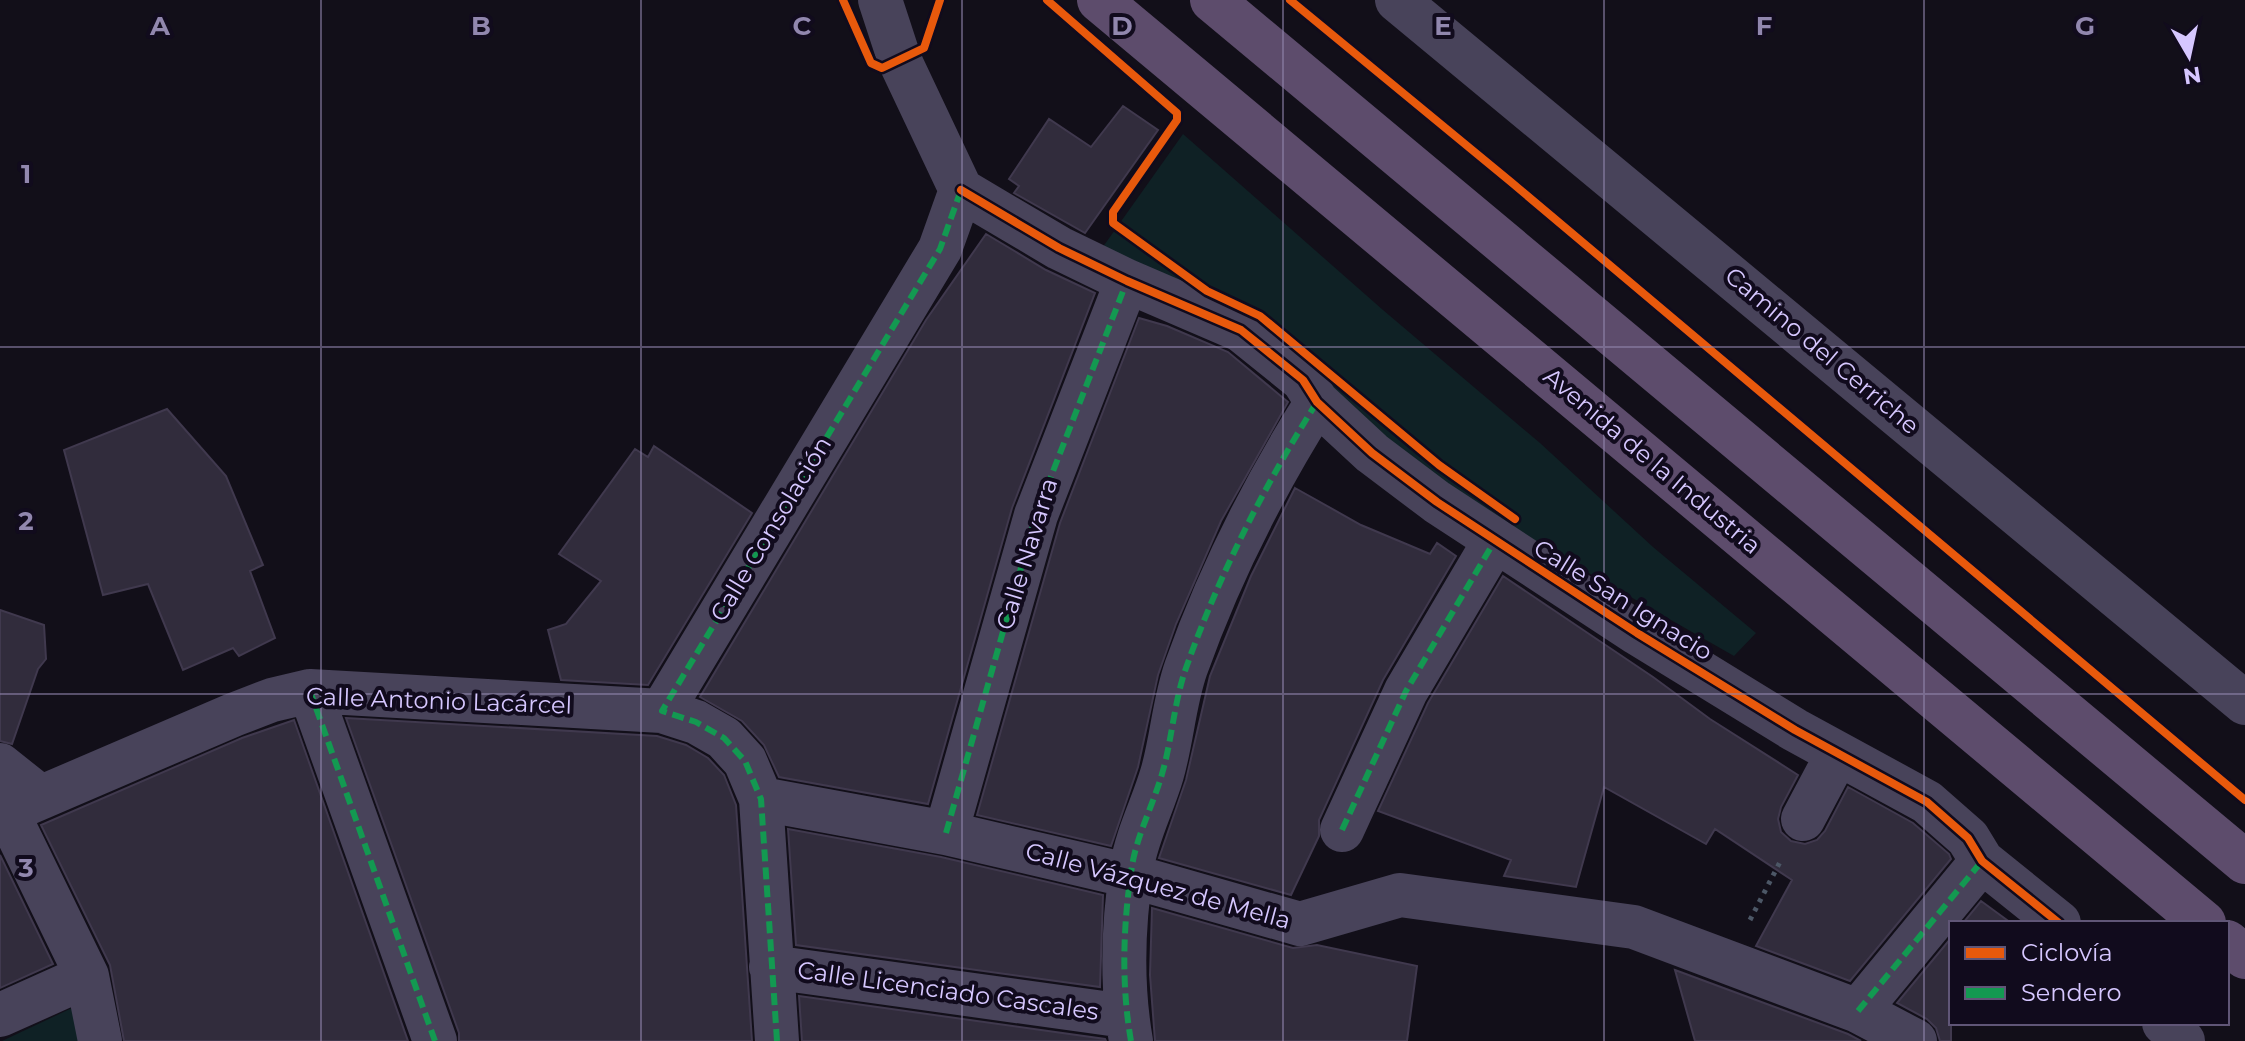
<svg xmlns="http://www.w3.org/2000/svg" width="2245" height="1041" font-family="Montserrat,sans-serif">
	<style>
		.green { fill: #0f2125 }
		.building { fill: #312c3c; stroke: #40394e; stroke-width: 2 }
		.lines { fill: none; stroke-linecap: round; stroke-linejoin: round }
		.path { stroke: #4c5766; stroke-width: 5; stroke-dasharray: 4 6; stroke-linecap: butt }
		.minor { stroke: #48435a; stroke-width: 44 }
		.major { stroke: #5d4c6c; stroke-width: 44 }
		.quiet { stroke: #139951; stroke-width: 6; stroke-dasharray: 12 6; stroke-linecap: butt }
		.cycleway-casing { stroke: #110b1d; stroke-width: 13 }
		.cycleway { stroke: #e8590c; stroke-width: 8 }
		.grid { fill: none; stroke: #9187ae; stroke-width: 2; stroke-opacity: 0.55 }
		.labels { text-anchor: middle; stroke-width: 8; stroke-linejoin: round; paint-order: stroke }
		.street-label { font-size: 24px; fill: #d6c7ff; stroke: #110b1d }
		.grid-label { font-size: 26px; text-anchor: middle; font-weight: bold; fill: #9187ae; stroke: #110b1d; stroke-width: 8; stroke-linejoin: round; paint-order: stroke }
	</style>
	<rect width="100%" height="100%" fill="#120f19"/>
	<path class="green" d="M1183 134 1383 310 1540 443 1653 547 1756 633 1734 656 1466 503 1100 251Z
		M72 1008 80 1041H2Z"/>
	<path class="building" d="M1123 106 1158 130 1085 233 1014 193 1019 186 1009 179 1049 119 1091 147Z
		M986 234 1046 270 1095 293 1012 508 928 804 779 777 764 745 742 721 700 697 926 320Z
		M1139 318 1167 326 1228 352 1288 402 1221 521 1176 624 1158 675 1138 767 1111 846 977 815 1060 523Z
		M167 409 226 476 263 565 250 571 275 638 239 656 233 648 183 670 148 584 103 595 64 450Z
		M654 446 752 513 648 685 561 680 548 630 566 624 601 581 559 554 635 449 648 457Z
		M1295 488 1361 525 1430 554 1437 543 1456 556 1383 680 1319 820V836L1291 895 1159 858 1186 780 1210 676 1251 576Z
		M1503 576 1653 677 1710 719 1798 775 1781 807 1778 819 1781 832 1791 841 1805 844 1817 840 1825 831 1848 787 1913 823 1949 854 1951 859 1850 981 1756 946 1792 880 1715 829 1706 844 1604 787 1576 887 1504 876 1511 860 1378 811 1428 703Z
		M0 610 44 625 46 659 38 669 12 744 0 741Z
		M346 718 657 736 686 745 708 758 724 775 736 805 752 1041H459V1033Z
		M294 720 408 1041H124L110 965 41 825 242 738Z
		M788 829 941 857 1103 895 1100 987 796 945Z
		M0 855 53 964 0 988Z
		M1981 901 2011 923H1963Z
		M1152 908 1293 948 1317 945 1417 966 1407 1041H1155L1150 975Z
		M1951 938V1041H1940L1936 1028 1927 1019 1897 1003Z
		M1675 970 1848 1034 1861 1041H1695Z
		M799 996 1105 1039 1106 1041H802Z"/>
	<g class="lines">
		<path class="path" d="M1750 920 1780 862"/>
		<path class="minor" d="M1397 0 2245 703
			M961 190 1059 248 1127 281 1241 330 1303 380 1317 402 1372 453 1437 502 1637 633 1795 730 1927 802 1968 838 1982 861 2059 923
			M310 691 435 1041
			M662 711 940 249 961 190 900 61 880 0
			M0 765 39 796
			M761 799 946 833 1131 876 1300 924 1400 895 1634 927 1858 1011 1915 1041
			M7 812 87 976 100 1041
			M0 815 233 715 272 700 310 691 662 711 696 722 724 738 745 761 761 799 777 1041
			M1803 819 1837 755
			M1342 830 1406 691 1494 542
			M946 833 1036 515 1127 281
			M771 967 1125 1016
			M1858 1011 1982 861
			M0 1015 87 976
			M2164 1023 2183 1041
			M1131 1041C1121 984 1123 924 1132 866 1137 835 1153 805 1162 774 1172 740 1174 702 1186 668 1219 575 1264 486 1317 402"/>
		<path class="major" d="M1099 0 2204 923
			M1212 0 2245 862
			M2227 942 2245 957"/>
		<path class="quiet" d="M310 691 435 1041
			M1342 830 1406 691 1494 542
			M946 833 1036 515 1127 281
			M1858 1011 1982 861
			M777 1041 761 799 745 761 724 738 696 722 662 711 940 249 961 190
			M1131 1041C1121 984 1123 924 1132 866 1137 835 1153 805 1162 774 1172 740 1174 702 1186 668 1219 575 1264 486 1317 402"/>
		<g class="cycleway-casing">
			<path id="cycleway" d="M843 0 871 63 882 68 924 48 940 0
				M1047 0 1177 113V120L1113 212V223L1207 291 1260 316 1439 465 1515 519
				M1290 0 1511 182 2245 800
				M961 190 1059 248 1127 281 1241 330 1303 380 1317 402 1372 453 1437 502 1637 633 1795 730 1927 802 1968 838 1982 861 2059 923"/>
		</g>
		<use href="#cycleway" class="cycleway"/>
	</g>
	<path class="grid" d="M321 0V1041M641 0V1041M962 0V1041M1283 0V1041M1604 0V1041M1924 0V1041M0 347H2245M0 694H2245"/>
	<g class="labels">
		<g class="street-label">
			<text transform="translate(1822 351) rotate(40)" y="8">Camino del Cerriche</text>
			<text transform="translate(1652 461) rotate(40)" y="8">Avenida de la Industria</text>
			<text transform="translate(771 529) rotate(-59)" y="8">Calle Consolación</text>
			<text transform="translate(1027 554) rotate(-73)" y="8">Calle Navarra</text>
			<text transform="translate(1623 600) rotate(32)" y="8">Calle San Ignacio</text>
			<text transform="translate(439 701) rotate(2)" y="8">Calle Antonio Lacárcel</text>
			<text transform="translate(1158 886) rotate(15)" y="8">Calle Vázquez de Mella</text>
			<text transform="translate(948 991) rotate(8)" y="8">Calle Licenciado Cascales</text>
		</g>
	</g>
	<g class="grid-label">
		<text x="160" y="35">A</text>
		<text x="481" y="35">B</text>
		<text x="802" y="35">C</text>
		<text x="1122" y="35">D</text>
		<text x="1443" y="35">E</text>
		<text x="1764" y="35">F</text>
		<text x="2085" y="35">G</text>
		<text x="26" y="183">1</text>
		<text x="26" y="530">2</text>
		<text x="26" y="877">3</text>
	</g>
	<rect x="1949" y="921" width="280" height="104" fill="#110b1d" stroke="#605677" stroke-width="2"/>
	<rect x="1965" y="947" width="40" height="12" fill="#e8590c" stroke="#605677" stroke-width="2"/>
	<text x="2021" y="961" font-size="24" fill="#d6c7ff">Ciclovía</text>
	<rect x="1965" y="987" width="40" height="12" fill="#139951" stroke="#605677" stroke-width="2"/>
	<text x="2021" y="1001" font-size="24" fill="#d6c7ff">Sendero</text>
	<g transform="translate(2189 56) rotate(171)" stroke="#110b1d" stroke-width="6" paint-order="stroke">
	<path d="M0-6L14 30L0 20L-14 30Z" fill="#d6c7ff"/>
	<text y="-12" font-size="22" font-weight="bold" text-anchor="middle" fill="#d6c7ff">N</text>
	</g>
</svg>
